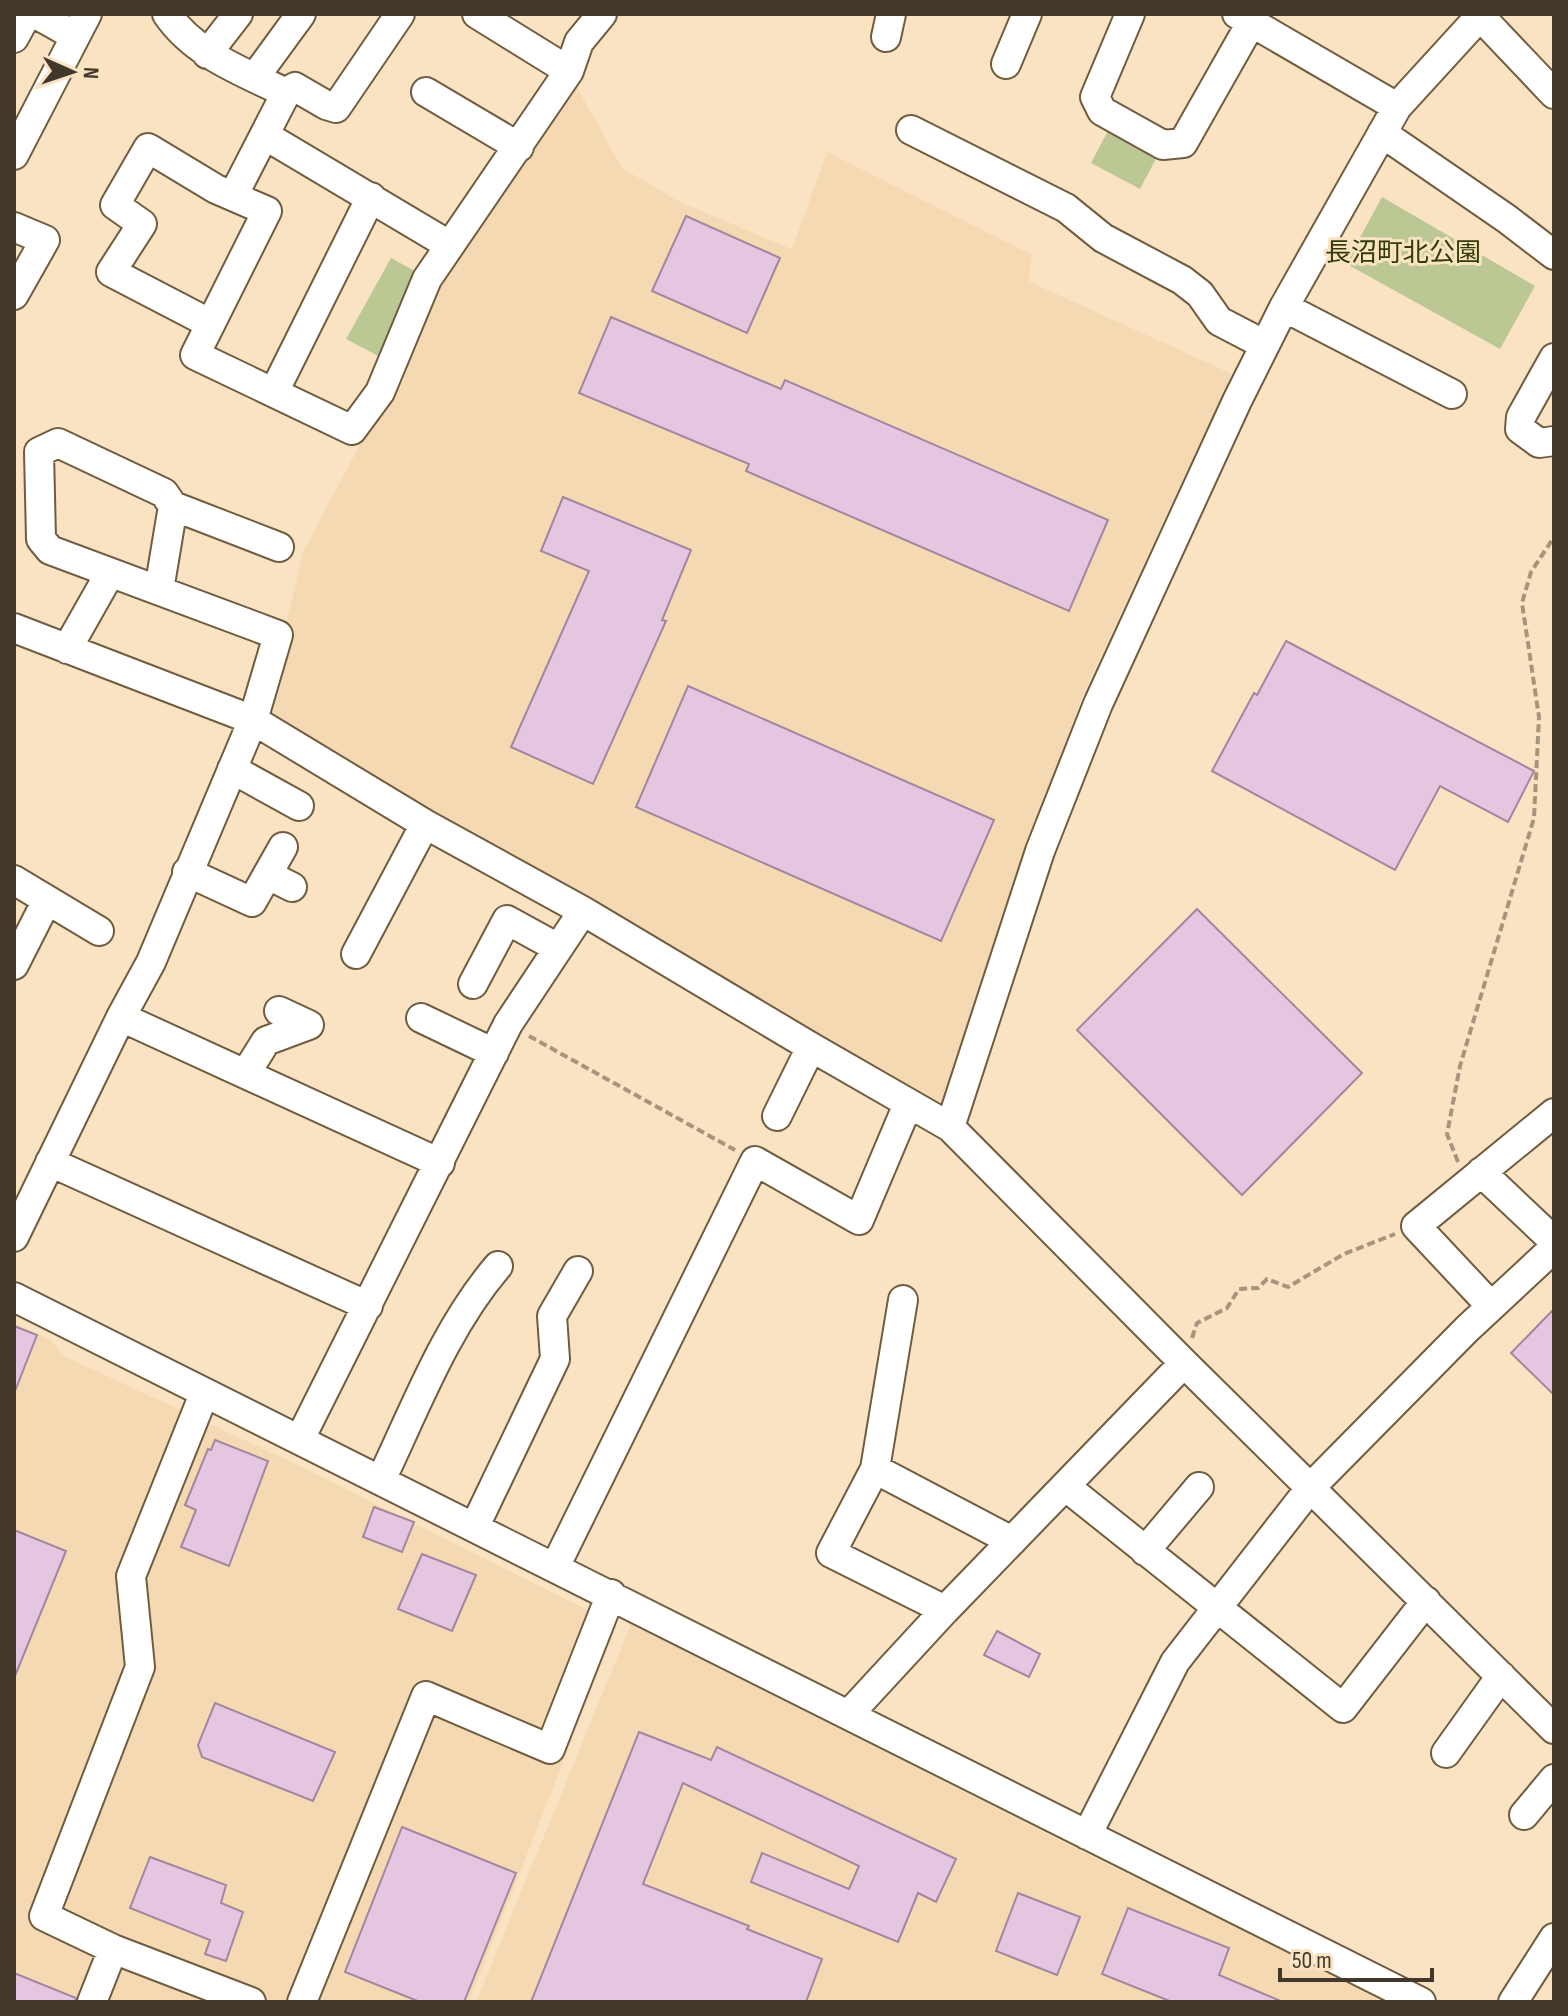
<svg xmlns="http://www.w3.org/2000/svg" width="1568" height="2016" font-family="'Sofia Sans Condensed','Noto Sans JP',sans-serif">
	<style>
		.built { fill: #f5d9b2 }
		.green { fill: #bbc893 }
		.building { fill: #e4c6e1; stroke: #a2869f; stroke-width: 2 }
		.lines { fill: none; stroke-linecap: round; stroke-linejoin: round }
		.minor-casing { stroke: #705c3f; stroke-width: 32 }
		.path { stroke: #a5957d; stroke-width: 4; stroke-dasharray: 8 4; stroke-linecap: butt }
		.minor { stroke: #fff; stroke-width: 28 }
		.labels { text-anchor: middle; stroke-width: 6; stroke-linejoin: round; paint-order: stroke }
		.park-label { font-size: 26px; fill: #323b04; stroke: #fae3c2 }
	</style>
	<rect width="100%" height="100%" fill="#fae3c2"/>
	<path class="built" d="M575 84 622 168 682 203 792 249 827 152 1032 255 1028 281 1232 374 1084 692 1014 886 944 1109 265 716 303 552 362 441 401 387 432 301Z
		M14 1323 51 1340 62 1355 302 1467 617 1625 469 2002H14Z
		M631 1624 1077 1849 1390 2002H476Z"/>
	<path class="green" d="M1110 127 1159 153 1140 189 1091 163Z
		M1382 197 1535 286 1500 349 1325 252 1330 242 1351 254Z
		M391 258 420 274 386 360 346 339Z"/>
	<path class="building" d="M686 216 780 258 747 333 652 291Z
		M611 317 781 389 785 380 1108 520 1069 611 746 471 749 464 579 393Z
		M563 497 691 550 662 620 666 621 593 784 511 747 589 571 541 551Z
		M1286 641 1534 771 1508 822 1440 786 1395 870 1212 771 1254 693 1257 695Z
		M688 686 994 820 941 941 636 807Z
		M1197 909 1362 1073 1242 1195 1077 1030Z
		M1554 1309V1395L1511 1353Z
		M14 1326 37 1335 15 1391H14Z
		M215 1440 268 1461 229 1566 181 1547 196 1510 185 1505 208 1449 211 1450Z
		M374 1507 414 1522 402 1552 363 1537Z
		M14 1530 66 1551 15 1676H14Z
		M422 1554 476 1575 452 1631 398 1609Z
		M997 1631 1040 1654 1029 1677 984 1655Z
		M215 1703 335 1752 313 1801 202 1757 198 1745Z
		M639 1732 711 1760 717 1747 956 1859 936 1902 918 1893 898 1942 751 1882 762 1853 849 1889 859 1866 683 1783 643 1884 749 1926 747 1929 822 1959 806 2002H531Z
		M402 1827 516 1873 464 2002H420L345 1972Z
		M150 1857 226 1885 221 1903 243 1912 226 1961 205 1954 210 1940 130 1908Z
		M1018 1893 1080 1917 1057 1975 996 1951Z
		M1128 1908 1229 1948 1219 1975 1283 2002H1172L1102 1974Z
		M14 1973 76 1998 75 2002H14Z"/>
	<g class="lines">
		<g class="minor-casing">
			<path id="minor" d="M36 14 75 36
				M167 14C195 55 244 72 286 93
				M477 14 569 71
				M1130 14 1095 97 1102 111 1163 145 1183 143 1251 23
				M1237 14 1397 107
				M1480 16 1554 94
				M886 37 891 14
				M14 38 27 14
				M207 54 238 14
				M1006 64 1027 14
				M255 77 301 14
				M426 92 519 147
				M911 130 1066 208 1103 238 1182 280 1200 294 1219 321 1265 345
				M1382 133 1507 219 1554 255
				M266 136 449 245
				M14 155 87 14
				M233 196 286 93 295 87 326 105 336 108 400 14
				M14 227 45 240 14 295
				M1284 307 1452 394
				M209 323 111 272 142 224 115 205 148 148 216 189 267 211 195 355 352 430 380 392 427 279 569 71 579 42 602 14
				M1554 358 1521 417 1520 429 1539 443 1554 441
				M274 392 371 197
				M159 590 173 506
				M14 628 253 720 425 824 583 911 811 1047 950 1127 1184 1363 1554 1729
				M67 649 110 573
				M232 769 299 806
				M187 872 252 902 283 847
				M268 875 292 887
				M14 880 99 931
				M356 954 425 824
				M14 965 47 900
				M473 984 507 920 558 948
				M121 1017 440 1163
				M421 1018 494 1053
				M246 1073 266 1041 309 1025 279 1011
				M777 1116 811 1047
				M950 1127 1040 851 1098 704 1237 401 1284 307 1397 107 1482 14
				M50 1162 368 1306
				M1481 1172 1554 1241
				M14 1237 121 1017 151 962 253 720 278 635 50 550 41 539 39 452 58 443 164 493 173 506 279 547
				M14 1297 1421 2002
				M903 1300 875 1469 831 1553 945 1610
				M1491 1306 1416 1226 1554 1113
				M204 1394 131 1576 140 1667 44 1916 113 1949 251 2002
				M300 1439 508 1024 583 911
				M875 1469 1012 1541
				M381 1480C416 1407 445 1328 498 1266
				M1065 1486 1343 1708 1426 1601
				M475 1526 555 1359 552 1316 578 1271
				M1145 1551 1199 1487
				M555 1567 755 1161 859 1220 908 1104
				M849 1714 945 1610 1184 1363
				M1446 1753 1501 1676
				M1524 1815 1554 1779
				M1087 1835 1175 1662 1311 1487 1467 1329 1554 1248
				M92 2002 113 1949
				M302 2002 426 1696 550 1749 611 1594
				M1513 2002 1554 1938"/>
		</g>
		<path class="path" d="M529 1036 735 1150
			M1458 1162 1447 1134 1460 1066 1534 818 1539 717 1522 603 1531 572 1554 537
			M1192 1338 1197 1323 1227 1308 1239 1289 1258 1288 1267 1279 1288 1287 1344 1254 1395 1234"/>
		<use href="#minor" class="minor"/>
	</g>
	<g class="labels">
		<g class="park-label">
			<text x="1403" y="261">長沼町北公園</text>
		</g>
	</g>
	<rect width="1568" height="2016" fill="none" stroke="#41382b" stroke-width="32"/>
	<g transform="translate(72 72) rotate(93)" stroke="#fae3c2" stroke-width="6" paint-order="stroke">
	<path d="M0-6L14 30L0 20L-14 30Z" fill="#41382b"/>
	<text y="-12" font-size="22" font-weight="bold" text-anchor="middle" fill="#41382b">N</text>
	</g>
	<path d="M1280 1968v12h152v-12" fill="none" stroke="#41382b" stroke-width="4"/>
	<text x="1292" y="1968" font-size="24" fill="#41382b" stroke="#fae3c2" stroke-width="6" paint-order="stroke">50 m</text>
</svg>
